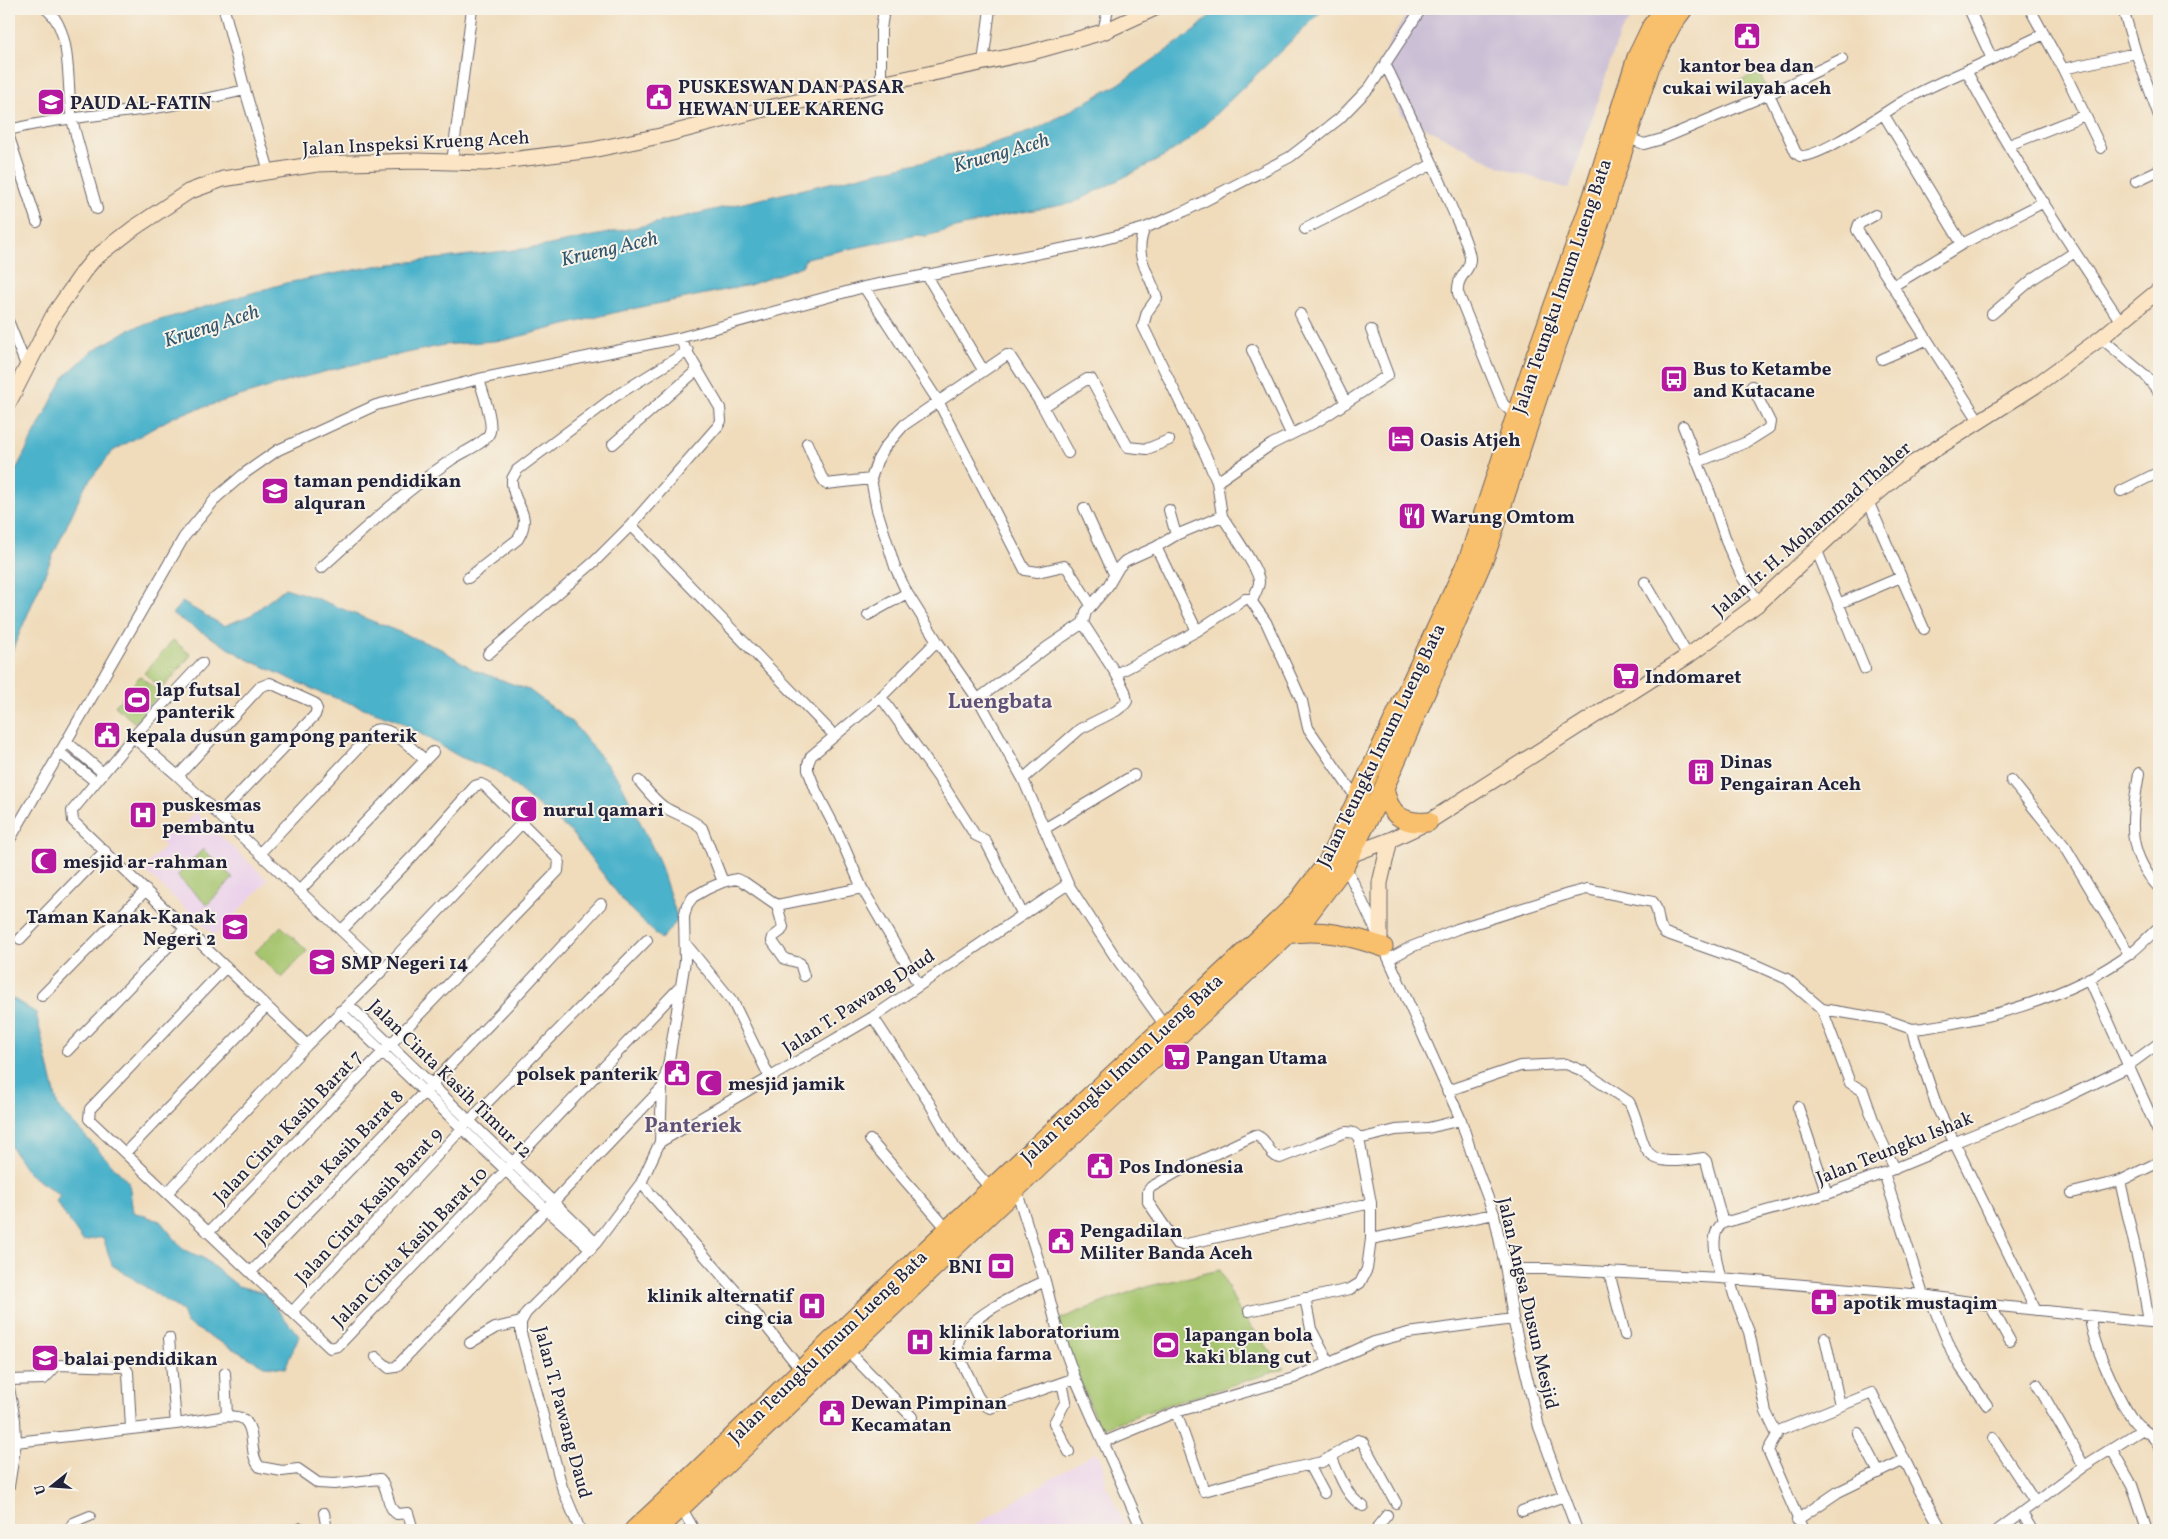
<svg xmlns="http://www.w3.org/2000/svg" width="2168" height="1539" font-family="Vollkorn,serif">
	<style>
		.built { fill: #ebd1eb }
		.industrial { fill: #cbbfd5 }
		.green { fill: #a6c56e; stroke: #647454 }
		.water { fill: #4cb2cb; stroke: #376a83 }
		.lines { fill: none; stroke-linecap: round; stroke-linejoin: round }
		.street-casing { stroke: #6a6368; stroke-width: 12 }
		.secondary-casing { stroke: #6a6368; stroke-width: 17 }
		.highway-casing { stroke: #6a6368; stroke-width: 21 }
		.street { stroke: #fff; stroke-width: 10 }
		.secondary { stroke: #fce5c4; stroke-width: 15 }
		.highway { stroke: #f8bf6c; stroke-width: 19 }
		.labels { text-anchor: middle; stroke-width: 4; stroke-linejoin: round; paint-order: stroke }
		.poi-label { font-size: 19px; font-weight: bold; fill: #22223b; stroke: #f7f3e8; text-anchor: start }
		.street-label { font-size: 19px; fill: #22223b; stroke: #f7f3e8 }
		.water-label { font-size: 20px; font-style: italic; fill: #31546d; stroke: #f7f3e8 }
		.quarter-label { font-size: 21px; font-weight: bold; fill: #605077; stroke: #f7f3e8 }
	</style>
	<rect width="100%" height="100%" fill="#f7f3e8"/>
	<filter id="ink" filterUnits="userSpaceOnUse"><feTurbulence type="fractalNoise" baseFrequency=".02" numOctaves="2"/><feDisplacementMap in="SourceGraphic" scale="10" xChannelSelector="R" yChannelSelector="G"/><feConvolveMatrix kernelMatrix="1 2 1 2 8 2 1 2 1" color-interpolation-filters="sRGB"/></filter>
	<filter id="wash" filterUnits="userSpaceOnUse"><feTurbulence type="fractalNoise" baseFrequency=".0096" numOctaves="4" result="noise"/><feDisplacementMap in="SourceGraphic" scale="20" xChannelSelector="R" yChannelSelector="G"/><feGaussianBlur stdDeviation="1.12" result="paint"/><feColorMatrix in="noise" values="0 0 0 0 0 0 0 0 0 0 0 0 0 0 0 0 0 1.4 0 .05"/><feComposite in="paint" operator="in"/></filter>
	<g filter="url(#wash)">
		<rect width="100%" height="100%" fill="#f0dcbb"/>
		<path class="built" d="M195 812 268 880 215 936 143 869 165 846 159 840 168 830 173 835Z
			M1096 1452 1104 1465 1103 1471 1105 1483 1127 1530H967Z"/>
		<path class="industrial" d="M1410 9H1637L1619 35 1569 189 1500 167 1402 115 1378 63Z"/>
		<path class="green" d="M1760 73 1765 86 1740 95 1735 82Z
			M173 640 191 655 162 689 144 673Z
			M140 676 160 693 135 723 115 706Z
			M203 849 233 878 207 905 177 876Z
			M281 926 307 951 282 978 255 952Z
			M1220 1270 1238 1309 1284 1369 1161 1407 1099 1429 1057 1320 1141 1288Z"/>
		<path class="water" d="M1217 9H1324L1188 141 1156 161 1073 203 1001 216 926 236 916 235 806 258 802 266 750 285 617 312 505 340 444 345 347 366 289 381 175 416 113 451 85 486 50 562 9 658V483L64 377 91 352 130 329 286 283 375 266 540 247 652 224 969 151 1035 130 1119 84 1194 31Z
			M285 588 313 597 441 649 474 670 529 690 572 722 620 781 659 861 678 920 661 939 627 906 571 832 496 771 460 757 397 720 319 692 245 658 172 614 182 602 224 626 251 615Z
			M9 996 36 1013 58 1107 129 1183 133 1212 160 1221 184 1250 203 1258 238 1286 264 1293 299 1336 285 1368 264 1366 186 1323 182 1311 112 1265 103 1237 83 1241 56 1202 60 1195 29 1174 9 1144Z"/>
	</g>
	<g filter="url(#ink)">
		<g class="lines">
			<g class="street-casing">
				<path id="street" d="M46 9C74 30 66 88 72 119 79 149 89 179 97 209
					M224 9 245 90 269 171
					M2030 9 2063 69 2101 148
					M2123 9 2136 53
					M1103 32 1108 9
					M1992 59 2044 34
					M983 63 990 9
					M1385 64C1408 110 1430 156 1450 204 1456 219 1468 242 1470 258 1471 272 1456 275 1458 293L1503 404 1517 417
					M2063 69 2136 53 2159 116
					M1967 72C2012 158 2067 240 2121 322
					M881 84V29L884 9
					M1769 94 1796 153 1800 156C1820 158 1882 114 1902 102 1930 85 1963 73 1992 59L1969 9
					M1884 115 1962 244
					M9 130C57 118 105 115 154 108 185 104 215 97 245 90
					M1623 136 1644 144 1662 139 1769 94 1842 59
					M9 137 37 222
					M2009 145 2085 115
					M452 162 472 9
					M2136 181 2159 170
					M1875 215 1859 224 1857 230 1979 421
					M1145 228C1132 257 1150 272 1157 298L1147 312 1143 326 1206 456 1217 482 1222 516 1176 535
					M1305 229 1433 164
					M926 274 983 370
					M1893 286 1962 244 2044 202
					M864 287 938 401 1025 570 1038 572 1064 566 1068 569 1091 605
					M1300 314 1346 403
					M1992 314 2034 278 2075 252
					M9 323 27 368
					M2101 338 2145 375 2159 392
					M1252 350 1291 434
					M1882 359 1926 340
					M1043 407 1087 379H1091L1128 447 1147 449 1169 440
					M1683 426 1710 493 1728 546 1742 577 1759 603
					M807 443 821 476 826 484 871 479
					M613 444 697 370
					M1068 453 1043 407 1010 356 1007 355 904 425 885 447 877 461 871 479 877 510 895 567 907 593 937 641 981 704 1023 779 1068 884 1114 955 1166 1027
					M1698 462 1747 442 1769 428 1770 422 1752 386
					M1217 482 1272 444 1318 421 1388 375 1371 330
					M2121 491 2159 472
					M1868 501 1924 629
					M1084 508 1114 574
					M1222 516C1229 528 1260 570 1259 582 1259 588 1254 595 1252 601
					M631 525 835 736
					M1156 547 1176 535 1169 510
					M1817 551 1865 669
					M321 568C362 531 405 491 451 460 461 453 484 444 489 434 495 424 482 391 479 379
					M468 578 518 539C533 514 515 508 512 484V479L517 470 614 397 688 351
					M1645 582 1688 656
					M1838 604 1901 577
					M868 615 907 593
					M1197 631 1156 547 1125 561 1119 567 1108 586 1086 612 1083 623 1116 674 1197 631 1245 599H1250L1266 622 1302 701 1308 728 1357 799
					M488 654 595 561 631 525 718 426 721 421 720 408 679 338
					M881 697 938 777 975 835 985 840 1023 915
					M978 699 1046 648 1083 623
					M133 737 178 776 383 970 307 1045 73 821 72 811Z
					M133 737 202 663
					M67 742 103 773
					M59 752 96 782
					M2139 773C2132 819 2124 850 2159 888
					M178 776 260 687 270 683 314 703 317 709 315 715 219 815
					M1023 779 1080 729 1116 711 1125 704 1127 701 1125 691 1116 674
					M2011 780 2066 848 2129 954
					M639 781C647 790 654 800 664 807 677 815 691 818 702 828L723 882
					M1044 829 1134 775
					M9 841 184 537 217 497 245 473 278 450 376 405 479 379 679 338 864 287 1087 244 1145 228 1185 211 1290 157 1339 119 1370 87 1421 9
					M260 853 375 730C391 725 413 750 425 760
					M1345 865 1378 935
					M300 890 433 752
					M777 905 783 927 781 931 773 937 772 941 785 959 800 963 804 976
					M20 939 105 851
					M685 943 733 1002 770 1078
					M1387 955 1461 1120 1474 1161 1494 1214 1506 1271 1513 1319 1539 1427 1577 1530
					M1389 959 1411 947 1457 929 1568 894 1587 889 1653 902C1661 912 1655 924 1665 933L1758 966 1787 979 1822 1009 1884 1019 1912 1029 1923 1028C1995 1018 2068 997 2128 955 2139 947 2149 936 2159 927
					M226 967 90 1109 89 1119 330 1348 338 1346 680 987
					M383 970 522 823
					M2089 978 2159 1134
					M918 984 862 888 839 835 816 791 808 770V764L811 756 881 697 937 641
					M42 996 146 890
					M349 1005 596 1243
					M1822 1009 1850 1083 1863 1091 1877 1131 1895 1169
					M340 1011 546 1209 591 1249
					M873 1017 930 1104 955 1148 991 1189
					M1912 1029 1914 1038 1937 1107 2036 1310
					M67 1051 185 929
					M2129 1065 2159 1043
					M1447 1091 1520 1066 1566 1064 1583 1071 1629 1102C1637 1116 1638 1132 1645 1147 1654 1168 1686 1160 1703 1158L1706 1161 1723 1223
					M1798 1107 1827 1194
					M1359 1139 1396 1130 1428 1128 1461 1120
					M870 1140 948 1230
					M660 1142 662 1088 668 1066 685 961 684 917 687 905 693 897 707 889 723 882 736 879 744 882 777 905 862 888
					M125 1153 266 1007
					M1884 1173 1923 1295
					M2120 1181 2141 1274 2149 1322
					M641 1183 761 1320 801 1370
					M1016 1189 1045 1281 1057 1328 1075 1378 1142 1530
					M167 1193 307 1045
					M2072 1193 2120 1181 2159 1162
					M208 1233 558 871 559 860 485 786 481 784 475 786 413 856 342 930
					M1371 1239 1494 1214
					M1506 1271 1520 1269H1548L1720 1278 1923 1295 1990 1305 2159 1323
					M251 1272 507 1006 601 904
					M1609 1272 1625 1335
					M1720 1278C1718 1262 1707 1234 1723 1223L1827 1194 1884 1173 1930 1154 1953 1143 2062 1099 2128 1067
					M1730 1279 1734 1295 1749 1332 1766 1412 1777 1435 1768 1450 1803 1530
					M1045 1281C1024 1291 960 1319 958 1345 958 1355 964 1368 969 1377 974 1388 978 1403 990 1408L1075 1378
					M1305 1298 1311 1329 1329 1363
					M1930 1298 1952 1352 1961 1368 1987 1405
					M1990 1305 2010 1341
					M1249 1311 1350 1289 1360 1283 1367 1269 1371 1239V1203L1359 1139C1356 1133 1353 1132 1346 1132L1280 1158C1267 1155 1268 1138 1255 1135L1179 1171 1151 1187 1148 1191V1202L1176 1243 1182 1245 1371 1203
					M292 1312 469 1121 647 940
					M2091 1316C2088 1336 2120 1402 2133 1420 2141 1432 2153 1431 2159 1447
					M1825 1338 1840 1405
					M470 1343 495 1328 521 1322
					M847 1350 912 1417
					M376 1357 389 1368 396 1367 662 1088
					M9 1380 44 1379 57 1365 125 1367 128 1372 131 1428
					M1062 1383 1066 1401 1054 1423 1069 1452
					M2037 1384 2084 1466
					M9 1388 15 1420 16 1442 9 1486
					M1176 1412 1204 1491 1275 1472 1322 1462 1358 1440 1362 1441 1396 1503
					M227 1416C232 1417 239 1416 243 1419 257 1429 248 1456 260 1467L282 1471 298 1469 318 1483 334 1484 380 1479C389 1488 386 1507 397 1514L408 1513 413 1530
					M176 1424 227 1416 225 1373
					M1776 1432 1872 1393 1920 1491 1942 1530
					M1858 1433 1878 1471
					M1993 1438 2035 1502
					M16 1442 176 1424 169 1338
					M1104 1442 1176 1412 1294 1378 1374 1342 1408 1333 1513 1319
					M2111 1448 2132 1485 2147 1530
					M1331 1456C1339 1473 1346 1497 1363 1506
					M1309 1465 1324 1493
					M681 1507 694 1530
					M1522 1511 1564 1496
					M324 1513 327 1530
					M2022 1513 2032 1530
					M1797 1520 1838 1492 1904 1460
					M301 1528V1530
					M69 1530 73 1523 90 1516
					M580 1530 562 1487 521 1333V1322L526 1313 596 1243 641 1183 660 1142 873 1017 1068 884
					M1381 1530 1378 1526 1387 1515
					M1998 1530 2084 1466 2143 1429"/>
			</g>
			<g class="secondary-casing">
				<path id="secondary" d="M9 402 54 314 84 271 94 259 134 228 188 192 223 179 317 164 415 161 485 163 592 150 660 136 768 108 1032 52 1103 32 1153 9
					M1350 855 1390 840 1428 822 1688 656 1759 603 1868 501 1912 464 2035 386 2101 338 2159 290
					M1380 940V883L1390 840"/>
			</g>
			<g class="highway-casing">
				<path id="highway" d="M1384 788C1389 814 1401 824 1428 822
					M1287 934C1321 928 1351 936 1383 947
					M634 1530C725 1447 811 1359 901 1274 1031 1150 1164 1028 1295 905L1328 862 1469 558 1535 358 1593 196 1637 57 1652 26 1665 9
					M657 1530 1139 1072 1306 917 1345 865 1384 788 1486 553 1539 393 1588 258 1650 66 1672 24 1683 9"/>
			</g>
			<use href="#street" class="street"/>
			<use href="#secondary" class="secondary"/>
			<use href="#highway" class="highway"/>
		</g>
	</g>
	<defs>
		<g id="civic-square" transform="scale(1.4375)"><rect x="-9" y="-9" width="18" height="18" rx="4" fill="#b5179e" stroke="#f7f3e8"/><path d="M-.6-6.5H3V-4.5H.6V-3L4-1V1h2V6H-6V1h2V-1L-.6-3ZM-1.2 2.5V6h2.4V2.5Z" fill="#fff"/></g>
		<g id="school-square" transform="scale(1.4375)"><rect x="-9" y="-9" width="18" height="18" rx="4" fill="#b5179e" stroke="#f7f3e8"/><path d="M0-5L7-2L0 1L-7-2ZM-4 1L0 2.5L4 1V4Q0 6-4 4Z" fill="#fff"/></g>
		<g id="bus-square" transform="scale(1.4375)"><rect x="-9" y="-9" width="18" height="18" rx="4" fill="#b5179e" stroke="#f7f3e8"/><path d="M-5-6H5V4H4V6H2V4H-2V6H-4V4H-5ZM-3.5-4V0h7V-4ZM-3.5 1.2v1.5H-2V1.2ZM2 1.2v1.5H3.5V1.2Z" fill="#fff"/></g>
		<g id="hotel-square" transform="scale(1.4375)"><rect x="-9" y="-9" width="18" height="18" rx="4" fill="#b5179e" stroke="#f7f3e8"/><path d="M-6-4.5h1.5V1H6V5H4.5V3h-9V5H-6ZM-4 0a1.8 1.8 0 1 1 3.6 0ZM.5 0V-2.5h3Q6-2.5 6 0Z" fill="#fff"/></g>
		<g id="university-square" transform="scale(1.4375)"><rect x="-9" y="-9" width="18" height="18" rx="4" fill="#b5179e" stroke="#f7f3e8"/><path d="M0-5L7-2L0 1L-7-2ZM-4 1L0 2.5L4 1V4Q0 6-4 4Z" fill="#fff"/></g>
		<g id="restaurant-square" transform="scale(1.4375)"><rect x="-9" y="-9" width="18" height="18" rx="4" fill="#b5179e" stroke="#f7f3e8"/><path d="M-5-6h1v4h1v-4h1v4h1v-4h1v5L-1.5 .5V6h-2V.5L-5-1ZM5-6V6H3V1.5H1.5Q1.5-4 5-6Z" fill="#fff"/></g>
		<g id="supermarket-square" transform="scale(1.4375)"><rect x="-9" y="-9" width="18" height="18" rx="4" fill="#b5179e" stroke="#f7f3e8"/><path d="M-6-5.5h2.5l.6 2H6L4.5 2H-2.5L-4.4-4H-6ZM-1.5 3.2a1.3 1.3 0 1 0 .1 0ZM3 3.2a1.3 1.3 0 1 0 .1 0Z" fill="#fff"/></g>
		<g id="stadium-square" transform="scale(1.4375)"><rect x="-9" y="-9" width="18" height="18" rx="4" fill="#b5179e" stroke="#f7f3e8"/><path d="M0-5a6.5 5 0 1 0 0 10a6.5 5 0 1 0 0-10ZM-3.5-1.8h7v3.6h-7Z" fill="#fff"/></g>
		<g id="building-square" transform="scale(1.4375)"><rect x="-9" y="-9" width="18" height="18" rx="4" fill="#b5179e" stroke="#f7f3e8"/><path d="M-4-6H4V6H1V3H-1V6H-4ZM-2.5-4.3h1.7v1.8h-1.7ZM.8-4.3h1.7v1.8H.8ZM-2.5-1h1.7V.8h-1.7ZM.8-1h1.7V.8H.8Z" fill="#fff"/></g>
		<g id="mosque-square" transform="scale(1.4375)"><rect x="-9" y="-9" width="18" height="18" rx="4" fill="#b5179e" stroke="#f7f3e8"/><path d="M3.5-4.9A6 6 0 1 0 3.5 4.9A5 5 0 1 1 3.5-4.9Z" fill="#fff"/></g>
		<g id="hospital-square" transform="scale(1.4375)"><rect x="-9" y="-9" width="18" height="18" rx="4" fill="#b5179e" stroke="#f7f3e8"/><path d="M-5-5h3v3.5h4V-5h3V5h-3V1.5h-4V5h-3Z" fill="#fff"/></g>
		<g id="bank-square" transform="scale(1.4375)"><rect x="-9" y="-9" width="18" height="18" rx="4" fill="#b5179e" stroke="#f7f3e8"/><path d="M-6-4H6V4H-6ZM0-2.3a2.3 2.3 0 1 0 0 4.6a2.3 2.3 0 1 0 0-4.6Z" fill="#fff"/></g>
		<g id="pharmacy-square" transform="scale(1.4375)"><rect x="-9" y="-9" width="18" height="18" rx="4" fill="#b5179e" stroke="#f7f3e8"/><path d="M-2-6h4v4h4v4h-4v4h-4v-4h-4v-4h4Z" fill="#fff"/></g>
	</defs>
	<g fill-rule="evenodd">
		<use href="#civic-square" x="1747" y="36"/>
		<use href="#civic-square" x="659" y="97"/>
		<use href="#school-square" x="51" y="102"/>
		<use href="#bus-square" x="1674" y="379"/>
		<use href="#hotel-square" x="1401" y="439"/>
		<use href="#university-square" x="275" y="491"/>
		<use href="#restaurant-square" x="1412" y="516"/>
		<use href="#supermarket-square" x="1626" y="676"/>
		<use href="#stadium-square" x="137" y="700"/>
		<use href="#civic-square" x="107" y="735"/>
		<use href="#building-square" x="1701" y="772"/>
		<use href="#mosque-square" x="524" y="809"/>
		<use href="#hospital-square" x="143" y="815"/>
		<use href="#mosque-square" x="44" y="861"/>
		<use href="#school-square" x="235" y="927"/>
		<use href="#school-square" x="322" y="962"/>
		<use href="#supermarket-square" x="1177" y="1057"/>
		<use href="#civic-square" x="677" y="1073"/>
		<use href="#mosque-square" x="709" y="1083"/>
		<use href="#civic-square" x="1100" y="1166"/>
		<use href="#civic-square" x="1061" y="1241"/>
		<use href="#bank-square" x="1001" y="1266"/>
		<use href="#pharmacy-square" x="1824" y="1302"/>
		<use href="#hospital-square" x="812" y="1306"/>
		<use href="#hospital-square" x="920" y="1342"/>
		<use href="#stadium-square" x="1166" y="1345"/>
		<use href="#university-square" x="45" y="1358"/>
		<use href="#civic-square" x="832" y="1413"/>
	</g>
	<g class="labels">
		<g class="poi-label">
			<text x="1747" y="72" text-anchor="middle">kantor bea dan<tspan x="1747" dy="22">cukai wilayah aceh</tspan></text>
			<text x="678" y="93">PUSKESWAN DAN PASAR<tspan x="678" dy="22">HEWAN ULEE KARENG</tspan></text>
			<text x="70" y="109">PAUD AL-FATIN</text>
			<text x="1693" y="375">Bus to Ketambe<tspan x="1693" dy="22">and Kutacane</tspan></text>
			<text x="1420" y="446">Oasis Atjeh</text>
			<text x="294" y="487">taman pendidikan<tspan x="294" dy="22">alquran</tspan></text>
			<text x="1431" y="523">Warung Omtom</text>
			<text x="1645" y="683">Indomaret</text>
			<text x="156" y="696">lap futsal<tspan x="156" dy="22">panterik</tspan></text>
			<text x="126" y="742">kepala dusun gampong panterik</text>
			<text x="1720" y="768">Dinas<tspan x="1720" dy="22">Pengairan Aceh</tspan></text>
			<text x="162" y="811">puskesmas<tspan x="162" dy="22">pembantu</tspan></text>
			<text x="543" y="816">nurul qamari</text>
			<text x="63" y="868">mesjid ar-rahman</text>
			<text x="216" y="923" text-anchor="end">Taman Kanak-Kanak<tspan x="216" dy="22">Negeri 2</tspan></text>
			<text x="341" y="969">SMP Negeri 14</text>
			<text x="1196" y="1064">Pangan Utama</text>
			<text x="658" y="1080" text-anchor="end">polsek panterik</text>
			<text x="728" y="1090">mesjid jamik</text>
			<text x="1119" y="1173">Pos Indonesia</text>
			<text x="1080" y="1237">Pengadilan<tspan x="1080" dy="22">Militer Banda Aceh</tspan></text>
			<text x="982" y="1273" text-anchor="end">BNI</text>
			<text x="793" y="1302" text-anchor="end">klinik alternatif<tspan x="793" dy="22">cing cia</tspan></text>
			<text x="1843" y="1309">apotik mustaqim</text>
			<text x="939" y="1338">klinik laboratorium<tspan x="939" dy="22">kimia farma</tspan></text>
			<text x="1185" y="1341">lapangan bola<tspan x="1185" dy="22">kaki blang cut</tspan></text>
			<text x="64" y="1365">balai pendidikan</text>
			<text x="851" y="1409">Dewan Pimpinan<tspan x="851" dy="22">Kecamatan</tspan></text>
		</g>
		<g class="street-label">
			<text transform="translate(416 142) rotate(-3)" y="7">Jalan Inspeksi Krueng Aceh</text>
			<text transform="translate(1561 286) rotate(-71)" y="7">Jalan Teungku Imum Lueng Bata</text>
			<text transform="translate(1811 528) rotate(-41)" y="7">Jalan Ir. H. Mohammad Thaher</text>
			<text transform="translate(1380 745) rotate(-64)" y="7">Jalan Teungku Imum Lueng Bata</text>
			<text transform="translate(858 1001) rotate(-33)" y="7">Jalan T. Pawang Daud</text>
			<text transform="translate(1121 1068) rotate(-43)" y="7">Jalan Teungku Imum Lueng Bata</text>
			<text transform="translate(451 1078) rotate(44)" y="7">Jalan Cinta Kasih Timur 12</text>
			<text transform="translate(287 1126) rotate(-46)" y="7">Jalan Cinta Kasih Barat 7</text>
			<text transform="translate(1894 1147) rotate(-22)" y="7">Jalan Teungku Ishak</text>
			<text transform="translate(328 1166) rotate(-46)" y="7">Jalan Cinta Kasih Barat 8</text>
			<text transform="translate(368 1205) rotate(-47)" y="7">Jalan Cinta Kasih Barat 9</text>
			<text transform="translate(409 1246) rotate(-46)" y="7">Jalan Cinta Kasih Barat 10</text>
			<text transform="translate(1529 1303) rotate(77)" y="7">Jalan Angsa Dusun Mesjid</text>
			<text transform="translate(827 1346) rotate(-44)" y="7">Jalan Teungku Imum Lueng Bata</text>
			<text transform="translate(564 1412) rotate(75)" y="7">Jalan T. Pawang Daud</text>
		</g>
		<g class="water-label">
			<text transform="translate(1001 152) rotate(-16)" y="7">Krueng Aceh</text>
			<text transform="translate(609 248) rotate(-13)" y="7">Krueng Aceh</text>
			<text transform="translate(211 325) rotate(-18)" y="7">Krueng Aceh</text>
		</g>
		<g class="quarter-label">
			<text x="1000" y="708">Luengbata</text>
			<text x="693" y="1132">Panteriek</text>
		</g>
	</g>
	<rect width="2168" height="1539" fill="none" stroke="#f7f3e8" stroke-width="30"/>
	<g transform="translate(52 1486) rotate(253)" stroke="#f7f3e8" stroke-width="4" paint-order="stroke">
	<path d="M0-4L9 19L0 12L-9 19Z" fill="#22223b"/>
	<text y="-8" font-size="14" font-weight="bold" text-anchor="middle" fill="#22223b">U</text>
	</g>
</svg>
